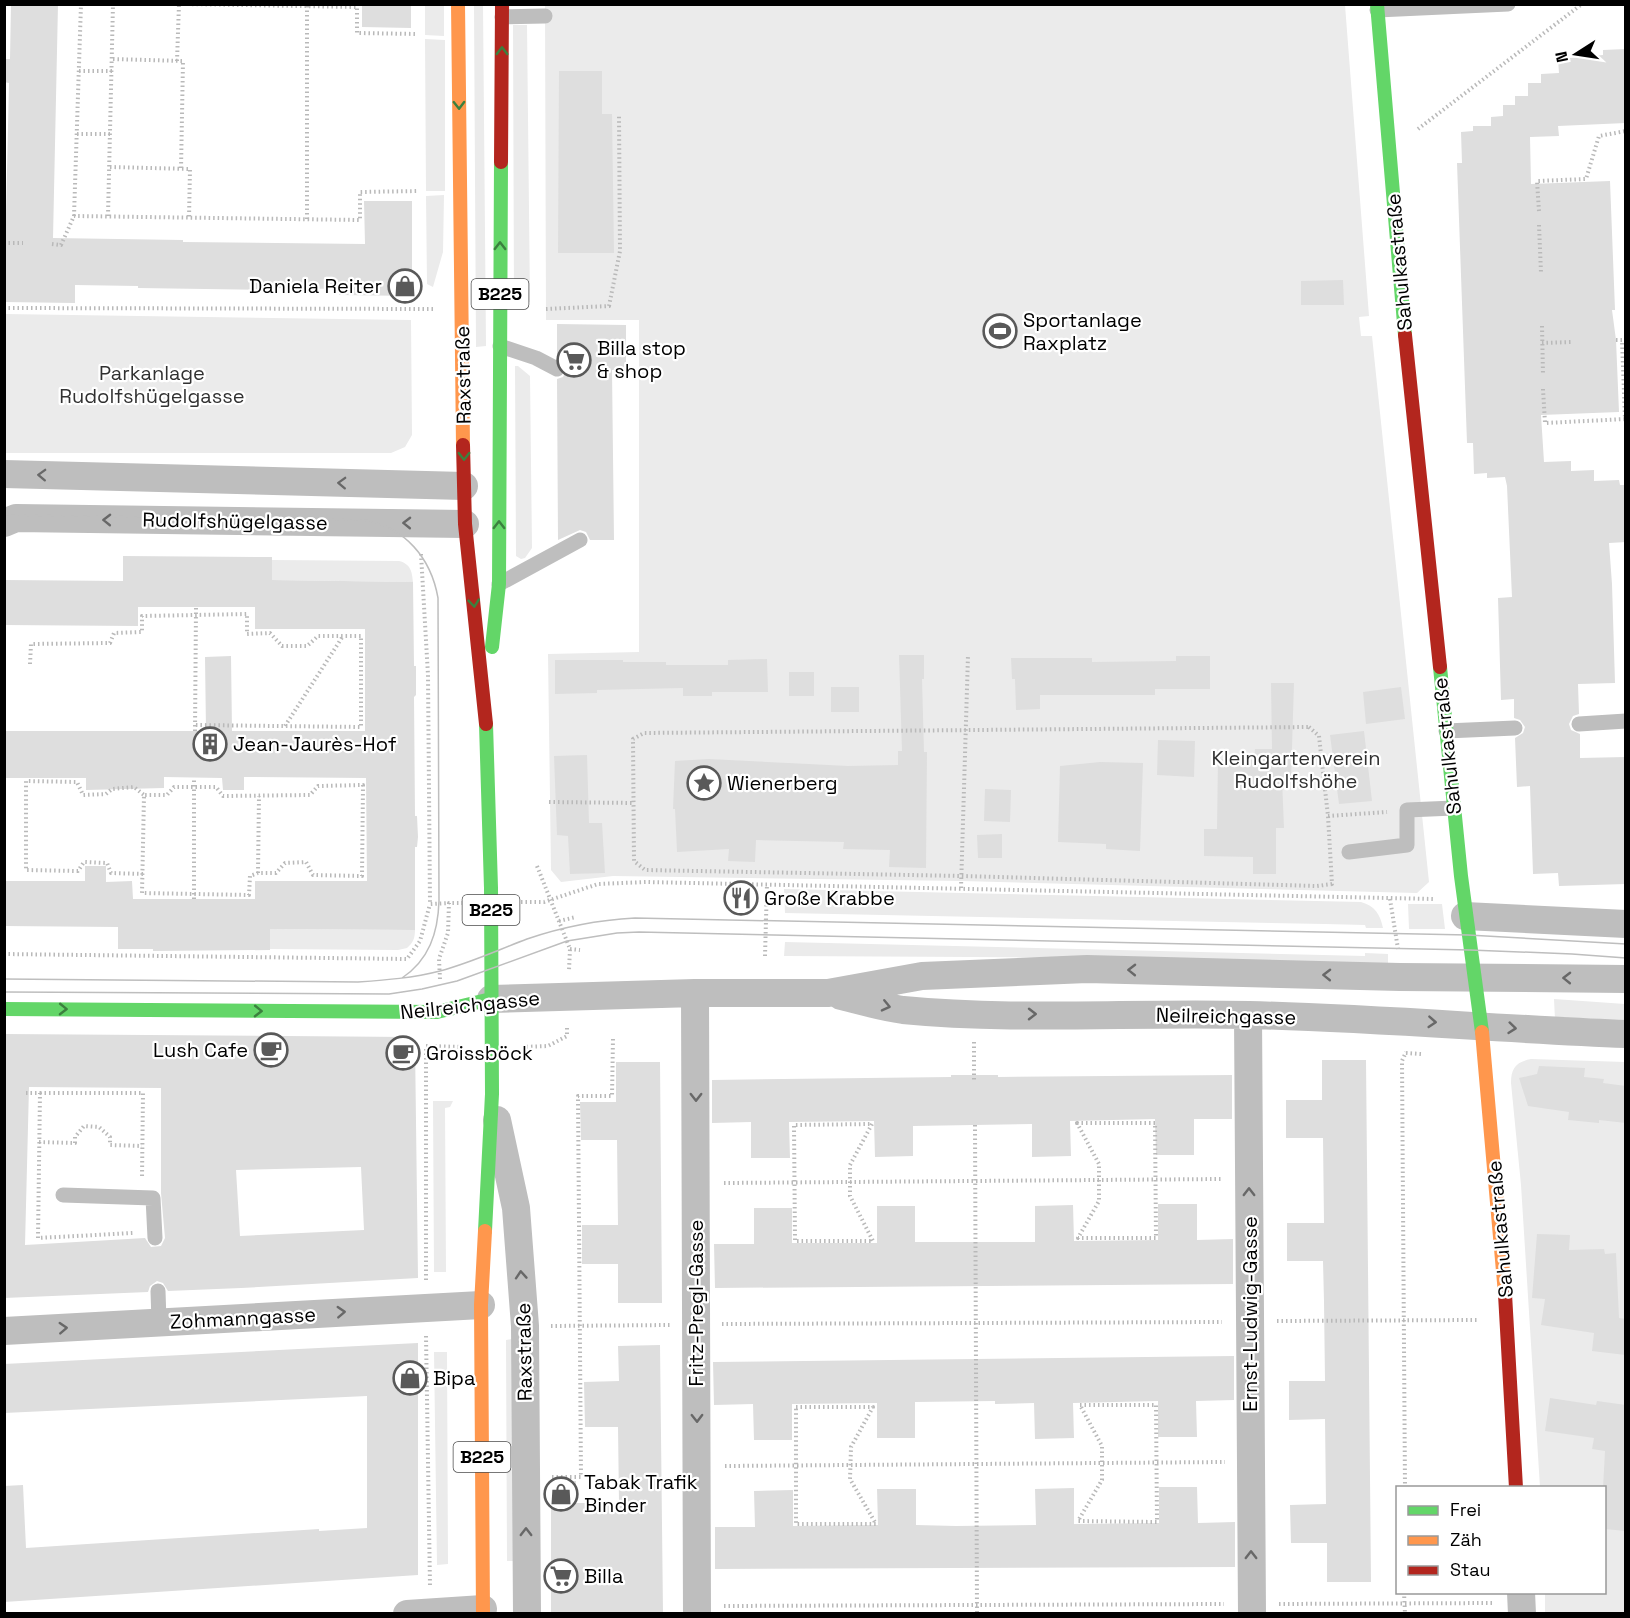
<svg xmlns="http://www.w3.org/2000/svg" width="1630" height="1618" font-family="'Space Grotesk',sans-serif">
	<style>
		.green { fill: #ebebeb }
		.building { fill: #dedede; fill-rule: evenodd }
		.lines { fill: none; stroke-linecap: round; stroke-linejoin: round }
		.path { stroke: #b9b9b9; stroke-width: 4; stroke-dasharray: 1.5 3; stroke-linecap: butt }
		.lane { stroke: #bebebe; stroke-width: 15 }
		.street { stroke: #bebebe; stroke-width: 28 }
		.fast { stroke: #63d668; stroke-width: 14 }
		.slow { stroke: #ff974d; stroke-width: 14 }
		.jam { stroke: #b3261e; stroke-width: 14 }
		.tram { stroke: #bebebe; stroke-width: 1.5 }
		.oneway { stroke: #3b803e }
		.oneway2 { stroke: #686868 }
		.labels { text-anchor: middle; stroke-width: 4.5; stroke-linejoin: round; paint-order: stroke }
		.shield { fill: #fff; stroke: #4c4c4c; stroke-width: 1.5 }
		.shield-label { font-size: 18px; font-weight: bold; fill: #000 }
		.street-label { font-size: 20px; fill: #000; stroke: #fff }
		.poi-label { font-size: 20px; fill: #000; stroke: #fff; text-anchor: start }
		.park-label { font-size: 20px; fill: #313131; stroke: #fff }
	</style>
	<rect width="100%" height="100%" fill="#fff"/>
	<path class="green" d="M425 5H444V36L425 35Z
		M474 5H483L486 346 476 347Z
		M545 5H1345L1369 316 1359 317 1361 336H1372L1429 882 1417 893 961 881 613 876 561 882 551 870 548 654 639 652V320H546Z
		M513 25H527L530 302 514 303Z
		M425 39 445 40V191H426Z
		M444 195 443 252 433 287 427 284 426 196Z
		M5 314 411 320 412 435 405 447 391 453H5Z
		M515 366H518L530 376 532 548 525 558 521 559 516 556Z
		M272 560 399 561C411 564 412 572 413 582L272 580Z
		M784 889 1361 902C1375 906 1380 914 1383 928H1366L1365 925 1325 924 785 913Z
		M1408 904H1442L1445 929H1409Z
		M270 929 415 930C415 938 413 943 407 948L398 950 270 949Z
		M785 942 1365 956V953L1388 954V964L1139 958 784 956Z
		M1554 999 1625 1004V1023L1555 1019Z
		M1531 1059 1625 1062V1613H1545V1593L1604 1592V1488L1540 1487 1521 1185 1511 1083C1511 1068 1516 1062 1531 1059Z
		M433 1101H453L450 1107 445 1108 446 1272H434Z
		M512 1339 514 1561H507L506 1340Z
		M434 1352H447L448 1564 437 1565Z"/>
	<path class="building" d="M11 4H58L53 238 183 240V242L365 244 364 201H412V296L339 295V289L276 288V290L138 288V286L75 285V303L4 302 9 83 4 82V59H10Z
		M362 4H411V28L362 27Z
		M1626 49V123L1558 126 1559 136 1530 137 1531 184 1610 181 1615 310H1612L1616 340 1619 412 1541 415 1544 462 1571 461V471L1594 470V481L1619 480 1620 485H1626V542L1609 543 1612 584 1615 683 1578 684 1579 714 1573 716 1569 724 1571 730 1580 734V758L1626 757V884L1559 886 1558 873 1533 874 1530 786 1517 787 1515 738 1523 733 1525 727 1520 720 1514 718V699L1501 700 1498 598 1512 597 1507 486 1505 477 1487 478V473L1474 474 1473 443H1467L1457 163H1462L1461 132 1473 131V126H1491V117L1503 116V105H1515V96H1528V83H1541V74L1559 73 1558 59 1603 55V50Z
		M559 71H602V114H612L614 253H558Z
		M1343 280 1344 305H1301V281Z
		M557 324 626 325V370H612L614 540H590L586 532 580 530 558 540 557 379 563 377 567 369 565 363 557 358Z
		M123 556 272 557V580L413 582 414 666H416V695L414 697 415 816H417L418 837 417 847H415V930L270 929V950L153 951V949H118V927L4 926V881H85V866H106V882L132 881 133 899H255V881H367L366 778 244 777V790H223L222 778 164 777V788L86 790V778H4V731H206L205 657 231 656 232 731H365V629H255V607H138V626L4 625V580L123 581Z
		M899 655H924V679H922L924 752H927L926 868 889 867 890 850 843 849 844 842 756 840 755 862 728 861 729 849 677 852 675 809H673L675 761 709 759 848 766 898 765V751H902Z
		M1176 656H1210V689H1155V695H1040V709L1016 710 1015 679H1012L1011 658H1092V662L1176 661Z
		M767 659 768 692H712V696H683V688L597 690V693L555 694V660H623V662H666V665H728V660Z
		M789 672H814V696H789Z
		M1271 683H1294L1291 780 1282 779 1284 828H1276V874H1253V857L1204 856V829H1217L1218 759 1254 760 1255 749H1272Z
		M831 687H859V712H831Z
		M1401 687 1405 719 1366 724 1363 692Z
		M1364 731 1372 801 1339 804 1330 735Z
		M1158 740 1195 741 1194 777 1157 775Z
		M587 755 589 823H602L605 873 570 874 568 836 557 835 554 756Z
		M1100 762 1143 763 1140 851 1106 849V844L1058 842 1060 766Z
		M985 789 1011 790 1010 822 984 821Z
		M1002 834V858H978L977 835Z
		M4 1034 408 1037 415 1044 418 1278 241 1288 168 1291 163 1283 157 1281 150 1286 148 1292 4 1298ZM29 1087 161 1088V1193L165 1238 161 1246 151 1247 145 1238 25 1245ZM361 1167 364 1230 240 1236 236 1170Z
		M1322 1060H1366L1371 1582H1327V1543H1291L1290 1505 1326 1504 1325 1419 1289 1420V1381H1325L1324 1301 1323 1261H1287V1223H1324L1323 1138H1286V1100H1322Z
		M616 1062H660L662 1303H618V1264H582V1225H618L617 1140H581L580 1102H616Z
		M1539 1066 1585 1068 1584 1077 1604 1079 1603 1083 1626 1086V1123L1599 1120V1123L1568 1120 1569 1112 1528 1106 1519 1078 1537 1074Z
		M951 1075H998V1077L1232 1075V1119H1194V1155H1156L1155 1119 1070 1121 1071 1156 1032 1157V1124L913 1126V1156L875 1157 874 1121 789 1122 790 1158H751V1122L712 1123V1080L951 1077Z
		M1158 1204H1197V1240L1233 1239V1284L715 1288 714 1244H754V1208H792V1243H877V1206H915V1242H1035V1206L1073 1205 1074 1241 1158 1240Z
		M1537 1234 1570 1235 1569 1250 1604 1249 1605 1254 1616 1253 1619 1318 1626 1319V1355L1592 1351 1594 1333 1541 1325 1545 1299 1532 1298Z
		M418 1343V1575L4 1602V1486L23 1485 26 1548 319 1529V1531L367 1528V1396L4 1413V1364Z
		M660 1345 663 1614H551V1481H576V1503H619L618 1427H585L584 1382 619 1381 618 1346Z
		M1234 1356V1400L1196 1401 1197 1437H1158V1401L1073 1403 1074 1438 1035 1439 1034 1403 995 1404V1401L915 1402V1438H877V1403L792 1404V1440H754L753 1404 714 1405 713 1362Z
		M1550 1398 1596 1405 1597 1401 1626 1405V1531L1605 1529 1603 1488 1605 1451 1592 1449 1594 1438 1545 1431Z
		M1159 1487H1197L1198 1523 1235 1522V1567L715 1569V1527H755L754 1491 793 1490V1526L878 1525 877 1489H916V1525L956 1526 1036 1525 1035 1489 1074 1488V1524L1159 1523Z"/>
	<g class="lines">
		<path class="path" d="M183 4 357 7V33L417 34
			M113 59 183 61 181 169
			M177 61 179 4
			M79 71H112
			M1418 129 1582 4
			M77 134H110
			M110 167 190 169 189 218
			M1539 211 1537 181 1586 179 1599 136 1626 131
			M74 216 81 4
			M108 216 113 4
			M307 219V6
			M1539 225 1541 273
			M4 243H23
			M52 244 61 245 74 216 360 220V192L419 191
			M4 308 434 309
			M546 309 609 306 620 251 619 116
			M1542 326 1543 375
			M1616 340H1622L1625 419
			M1542 343 1572 342
			M1543 389 1545 423 1626 419
			M421 554 428 675 430 904 449 903
			M30 664 31 644 110 643 114 633 142 632V616L247 614V634L270 633 282 646H307L318 636H361V727L195 725
			M285 726 343 636
			M1309 727 1319 736 1328 816 1332 884 1317 886 963 876 645 870 634 861 633 739 644 733Z
			M195 731 196 607
			M363 785 362 876 313 875 306 862 285 863 276 873H258L250 876 249 895 142 893 144 795H167L174 787H216L223 796 310 795 318 786Z
			M549 802 634 803
			M1328 816 1387 812
			M537 866 570 949 569 970
			M258 873 259 796
			M143 874 111 873 107 863 84 862 78 871 26 870V781L77 782 83 795 106 794 112 789 134 787 144 795
			M961 888 968 655
			M194 899V778
			M1390 899 1398 949
			M521 902H544L598 884 646 882 1434 899
			M559 921 576 917
			M570 949 580 950
			M4 954 407 959 420 941 430 904
			M765 956 767 884
			M440 979 439 959 448 933 449 903H462
			M974 1042V1082
			M522 1047 548 1046 567 1036V1025
			M1406 1053 1421 1054
			M26 1093H40L38 1238 133 1233
			M40 1093H143L142 1178
			M1077 1123H1155L1156 1238H1078L1099 1201V1164Z
			M872 1124 850 1165V1196L873 1241H795L794 1125Z
			M975 1125 977 1614
			M39 1142 75 1143V1137L84 1126 99 1127 110 1137V1145L142 1146
			M724 1183 1221 1179
			M426 1280V1046L463 1047
			M1277 1321 1477 1320
			M722 1324 1222 1322
			M551 1326 670 1325
			M426 1336 430 1586
			M1080 1405H1156L1157 1522 1078 1521 1102 1480V1446Z
			M796 1407H873L851 1447 850 1479 876 1524H796Z
			M725 1466 1225 1462
			M552 1477H581L578 1096H612L613 1038
			M1405 1488 1402 1061 1406 1052
			M1404 1592 1405 1614
			M1279 1604 1494 1603
			M724 1606 1224 1604"/>
		<path class="lane" d="M1377 10 1508 4
			M502 17 545 16
			M500 346 536 358 557 369
			M499 584 580 540
			M1579 724 1626 721
			M1446 731 1515 728
			M1349 852 1407 845V810L1454 808
			M63 1195 153 1198 155 1238
			M158 1291 159 1322"/>
		<path class="street" d="M4 474 464 486
			M4 523 16 518 465 524
			M1465 916 1626 924
			M695 993 697 1614
			M841 996C861 1001 882 1007 903 1010 1016 1021 1135 1012 1249 1015 1375 1018 1500 1029 1626 1034
			M491 999 695 993H828L922 976 1087 969 1400 977 1626 979
			M1248 1015 1252 1614
			M497 1120 516 1208 525 1326 527 1614
			M4 1331 481 1305
			M1521 1592 1522 1614
			M407 1614 483 1609"/>
		<path class="fast" d="M1377 4 1405 335
			M492 647 499 584 501 162
			M1440 667 1461 876 1482 1032
			M4 1009 437 1012 491 999
			M485 1231 492 1094 491 888 486 724"/>
		<path class="slow" d="M458 4 463 445
			M1482 1032 1505 1294
			M483 1614 481 1305 485 1231"/>
		<path class="jam" d="M501 162 502 4
			M1405 335 1440 667
			M463 445 465 524 486 724
			M1505 1294 1516 1488"/>
		<path class="tram" d="M4 515 364 520C405 527 431 558 438 598L439 901C438 933 429 960 402 978
			M4 979 358 982C386 980 413 978 440 971 470 963 498 950 527 939 562 927 598 920 635 918L1468 935 1626 944
			M4 992 389 994 422 989 457 981 567 941 617 933 639 932 1470 950 1572 954 1626 958"/>
	</g>
	<defs><path id="oneway-chevron" d="M-2-3.5L2.5 0L-2 3.5" fill="none" stroke-width="1.6" stroke-linecap="round" stroke-linejoin="round" transform="scale(1.5)"/></defs>
	<g class="oneway">
		<use href="#oneway-chevron" transform="translate(502 51) rotate(-90)"/>
		<use href="#oneway-chevron" transform="translate(459 105) rotate(89)"/>
		<use href="#oneway-chevron" transform="translate(500 246) rotate(-90)"/>
		<use href="#oneway-chevron" transform="translate(464 456) rotate(90)"/>
		<use href="#oneway-chevron" transform="translate(499 525) rotate(-90)"/>
		<use href="#oneway-chevron" transform="translate(474 603) rotate(84)"/>
		<use href="#oneway-chevron" transform="translate(63 1009) rotate(1)"/>
		<use href="#oneway-chevron" transform="translate(258 1011) rotate(1)"/>
	</g>
	<g class="oneway2">
		<use href="#oneway-chevron" transform="translate(42 475) rotate(-178)"/>
		<use href="#oneway-chevron" transform="translate(342 483) rotate(-178)"/>
		<use href="#oneway-chevron" transform="translate(107 520) rotate(-179)"/>
		<use href="#oneway-chevron" transform="translate(407 523) rotate(-179)"/>
		<use href="#oneway-chevron" transform="translate(1132 970) rotate(-179)"/>
		<use href="#oneway-chevron" transform="translate(1327 975) rotate(-179)"/>
		<use href="#oneway-chevron" transform="translate(1567 978) rotate(-179)"/>
		<use href="#oneway-chevron" transform="translate(886 1006) rotate(13)"/>
		<use href="#oneway-chevron" transform="translate(1032 1014)"/>
		<use href="#oneway-chevron" transform="translate(1432 1022) rotate(4)"/>
		<use href="#oneway-chevron" transform="translate(1512 1028) rotate(6)"/>
		<use href="#oneway-chevron" transform="translate(696 1097) rotate(90)"/>
		<use href="#oneway-chevron" transform="translate(1249 1192) rotate(-90)"/>
		<use href="#oneway-chevron" transform="translate(521 1275) rotate(-94)"/>
		<use href="#oneway-chevron" transform="translate(341 1312) rotate(-3)"/>
		<use href="#oneway-chevron" transform="translate(63 1328) rotate(-3)"/>
		<use href="#oneway-chevron" transform="translate(697 1418) rotate(89)"/>
		<use href="#oneway-chevron" transform="translate(526 1532) rotate(-90)"/>
		<use href="#oneway-chevron" transform="translate(1251 1555) rotate(-90)"/>
	</g>
	<defs>
		<g id="shop-ring" transform="scale(1.725)"><circle r="9.5" fill="#fff" stroke="#595959" stroke-width="1.5"/><path d="M-5-2.5h2.3a2.7 3.5 0 0 1 5.4 0H5L5.5 6h-11ZM-1.5-2.5h3a1.5 2.3 0 0 0-3 0Z" fill="#595959"/></g>
		<g id="stadium-ring" transform="scale(1.725)"><circle r="9.5" fill="#fff" stroke="#595959" stroke-width="1.5"/><path d="M0-5a6.5 5 0 1 0 0 10a6.5 5 0 1 0 0-10ZM-3.5-1.8h7v3.6h-7Z" fill="#595959"/></g>
		<g id="supermarket-ring" transform="scale(1.725)"><circle r="9.5" fill="#fff" stroke="#595959" stroke-width="1.5"/><path d="M-6-5.5h2.5l.6 2H6L4.5 2H-2.5L-4.4-4H-6ZM-1.5 3.2a1.3 1.3 0 1 0 .1 0ZM3 3.2a1.3 1.3 0 1 0 .1 0Z" fill="#595959"/></g>
		<g id="building-ring" transform="scale(1.725)"><circle r="9.5" fill="#fff" stroke="#595959" stroke-width="1.5"/><path d="M-4-6H4V6H1V3H-1V6H-4ZM-2.5-4.3h1.7v1.8h-1.7ZM.8-4.3h1.7v1.8H.8ZM-2.5-1h1.7V.8h-1.7ZM.8-1h1.7V.8H.8Z" fill="#595959"/></g>
		<g id="sight-ring" transform="scale(1.725)"><circle r="9.5" fill="#fff" stroke="#595959" stroke-width="1.5"/><path d="M0-6L1.8-2.2L6-1.7L2.9 1.2L3.7 5.4L0 3.3L-3.7 5.4L-2.9 1.2L-6-1.7L-1.8-2.2Z" fill="#595959"/></g>
		<g id="restaurant-ring" transform="scale(1.725)"><circle r="9.5" fill="#fff" stroke="#595959" stroke-width="1.5"/><path d="M-5-6h1v4h1v-4h1v4h1v-4h1v5L-1.5 .5V6h-2V.5L-5-1ZM5-6V6H3V1.5H1.5Q1.5-4 5-6Z" fill="#595959"/></g>
		<g id="cafe-ring" transform="scale(1.725)"><circle r="9.5" fill="#fff" stroke="#595959" stroke-width="1.5"/><path d="M-5.5-4.5H6V0H3Q3 3.5 0 3.5H-2.5Q-5.5 3.5-5.5 0ZM3-3.2v2h1.7v-2ZM-6 4.5H4V6H-6Z" fill="#595959"/></g>
	</defs>
	<g fill-rule="evenodd">
		<use href="#shop-ring" x="405" y="286"/>
		<use href="#stadium-ring" x="1000" y="331"/>
		<use href="#supermarket-ring" x="574" y="360"/>
		<use href="#building-ring" x="210" y="744"/>
		<use href="#sight-ring" x="704" y="783"/>
		<use href="#restaurant-ring" x="741" y="898"/>
		<use href="#cafe-ring" x="271" y="1050"/>
		<use href="#cafe-ring" x="403" y="1053"/>
		<use href="#shop-ring" x="410" y="1378"/>
		<use href="#shop-ring" x="561" y="1494"/>
		<use href="#supermarket-ring" x="561" y="1576"/>
	</g>
	<g class="labels">
		<g class="shield">
			<rect x="471.5" y="279" width="57" height="30" rx="4.5"/>
			<rect x="462.5" y="895" width="57" height="30" rx="4.5"/>
			<rect x="453.5" y="1442" width="57" height="30" rx="4.5"/>
		</g>
		<g class="shield-label">
			<text x="500" y="300">B225</text>
			<text x="491" y="916">B225</text>
			<text x="482" y="1463">B225</text>
		</g>
		<g class="street-label">
			<text transform="translate(1399 262) rotate(-95)" y="7">Sahulkastraße</text>
			<text transform="translate(463 375) rotate(-91)" y="7">Raxstraße</text>
			<text transform="translate(235 521) rotate(1)" y="7">Rudolfshügelgasse</text>
			<text transform="translate(1447 746) rotate(-96)" y="7">Sahulkastraße</text>
			<text transform="translate(470 1005) rotate(-6)" y="7">Neilreichgasse</text>
			<text transform="translate(1226 1016) rotate(1)" y="7">Neilreichgasse</text>
			<text transform="translate(1500 1229) rotate(-95)" y="7">Sahulkastraße</text>
			<text transform="translate(696 1303) rotate(-90)" y="7">Fritz-Pregl-Gasse</text>
			<text transform="translate(1250 1314) rotate(-90)" y="7">Ernst-Ludwig-Gasse</text>
			<text transform="translate(243 1318) rotate(-3)" y="7">Zohmanngasse</text>
			<text transform="translate(524 1352) rotate(-91)" y="7">Raxstraße</text>
		</g>
		<g class="poi-label">
			<text x="382" y="293" text-anchor="end">Daniela Reiter</text>
			<text x="1023" y="327">Sportanlage<tspan x="1023" dy="23">Raxplatz</tspan></text>
			<text x="597" y="355">Billa stop<tspan x="597" dy="23">&amp; shop</tspan></text>
			<text x="233" y="751">Jean-Jaurès-Hof</text>
			<text x="727" y="790">Wienerberg</text>
			<text x="764" y="905">Große Krabbe</text>
			<text x="248" y="1057" text-anchor="end">Lush Cafe</text>
			<text x="426" y="1060">Groissböck</text>
			<text x="433" y="1385">Bipa</text>
			<text x="584" y="1489">Tabak Trafik<tspan x="584" dy="23">Binder</tspan></text>
			<text x="584" y="1583">Billa</text>
		</g>
		<g class="park-label">
			<text x="152" y="380">Parkanlage<tspan x="152" dy="23">Rudolfshügelgasse</tspan></text>
			<text x="1296" y="765">Kleingartenverein<tspan x="1296" dy="23">Rudolfshöhe</tspan></text>
		</g>
	</g>
	<rect width="1630" height="1618" fill="none" stroke="#000000" stroke-width="12"/>
	<rect x="1396" y="1486" width="210" height="108" fill="#ffffff" stroke="#999999" stroke-width="1.5"/>
	<rect x="1408" y="1506" width="30" height="9" fill="#63d668" stroke="#999999" stroke-width="1.5"/>
	<text x="1450" y="1516" font-size="18" fill="#000000">Frei</text>
	<rect x="1408" y="1536" width="30" height="9" fill="#ff974d" stroke="#999999" stroke-width="1.5"/>
	<text x="1450" y="1546" font-size="18" fill="#000000">Zäh</text>
	<rect x="1408" y="1566" width="30" height="9" fill="#b3261e" stroke="#999999" stroke-width="1.5"/>
	<text x="1450" y="1576" font-size="18" fill="#000000">Stau</text>
	<g transform="translate(1576 54) rotate(258)" stroke="#ffffff" stroke-width="4.5" paint-order="stroke">
	<path d="M0-4.5L10 22L0 15L-10 22Z" fill="#000000"/>
	<text y="-9" font-size="16" font-weight="bold" text-anchor="middle" fill="#000000">N</text>
	</g>
</svg>
